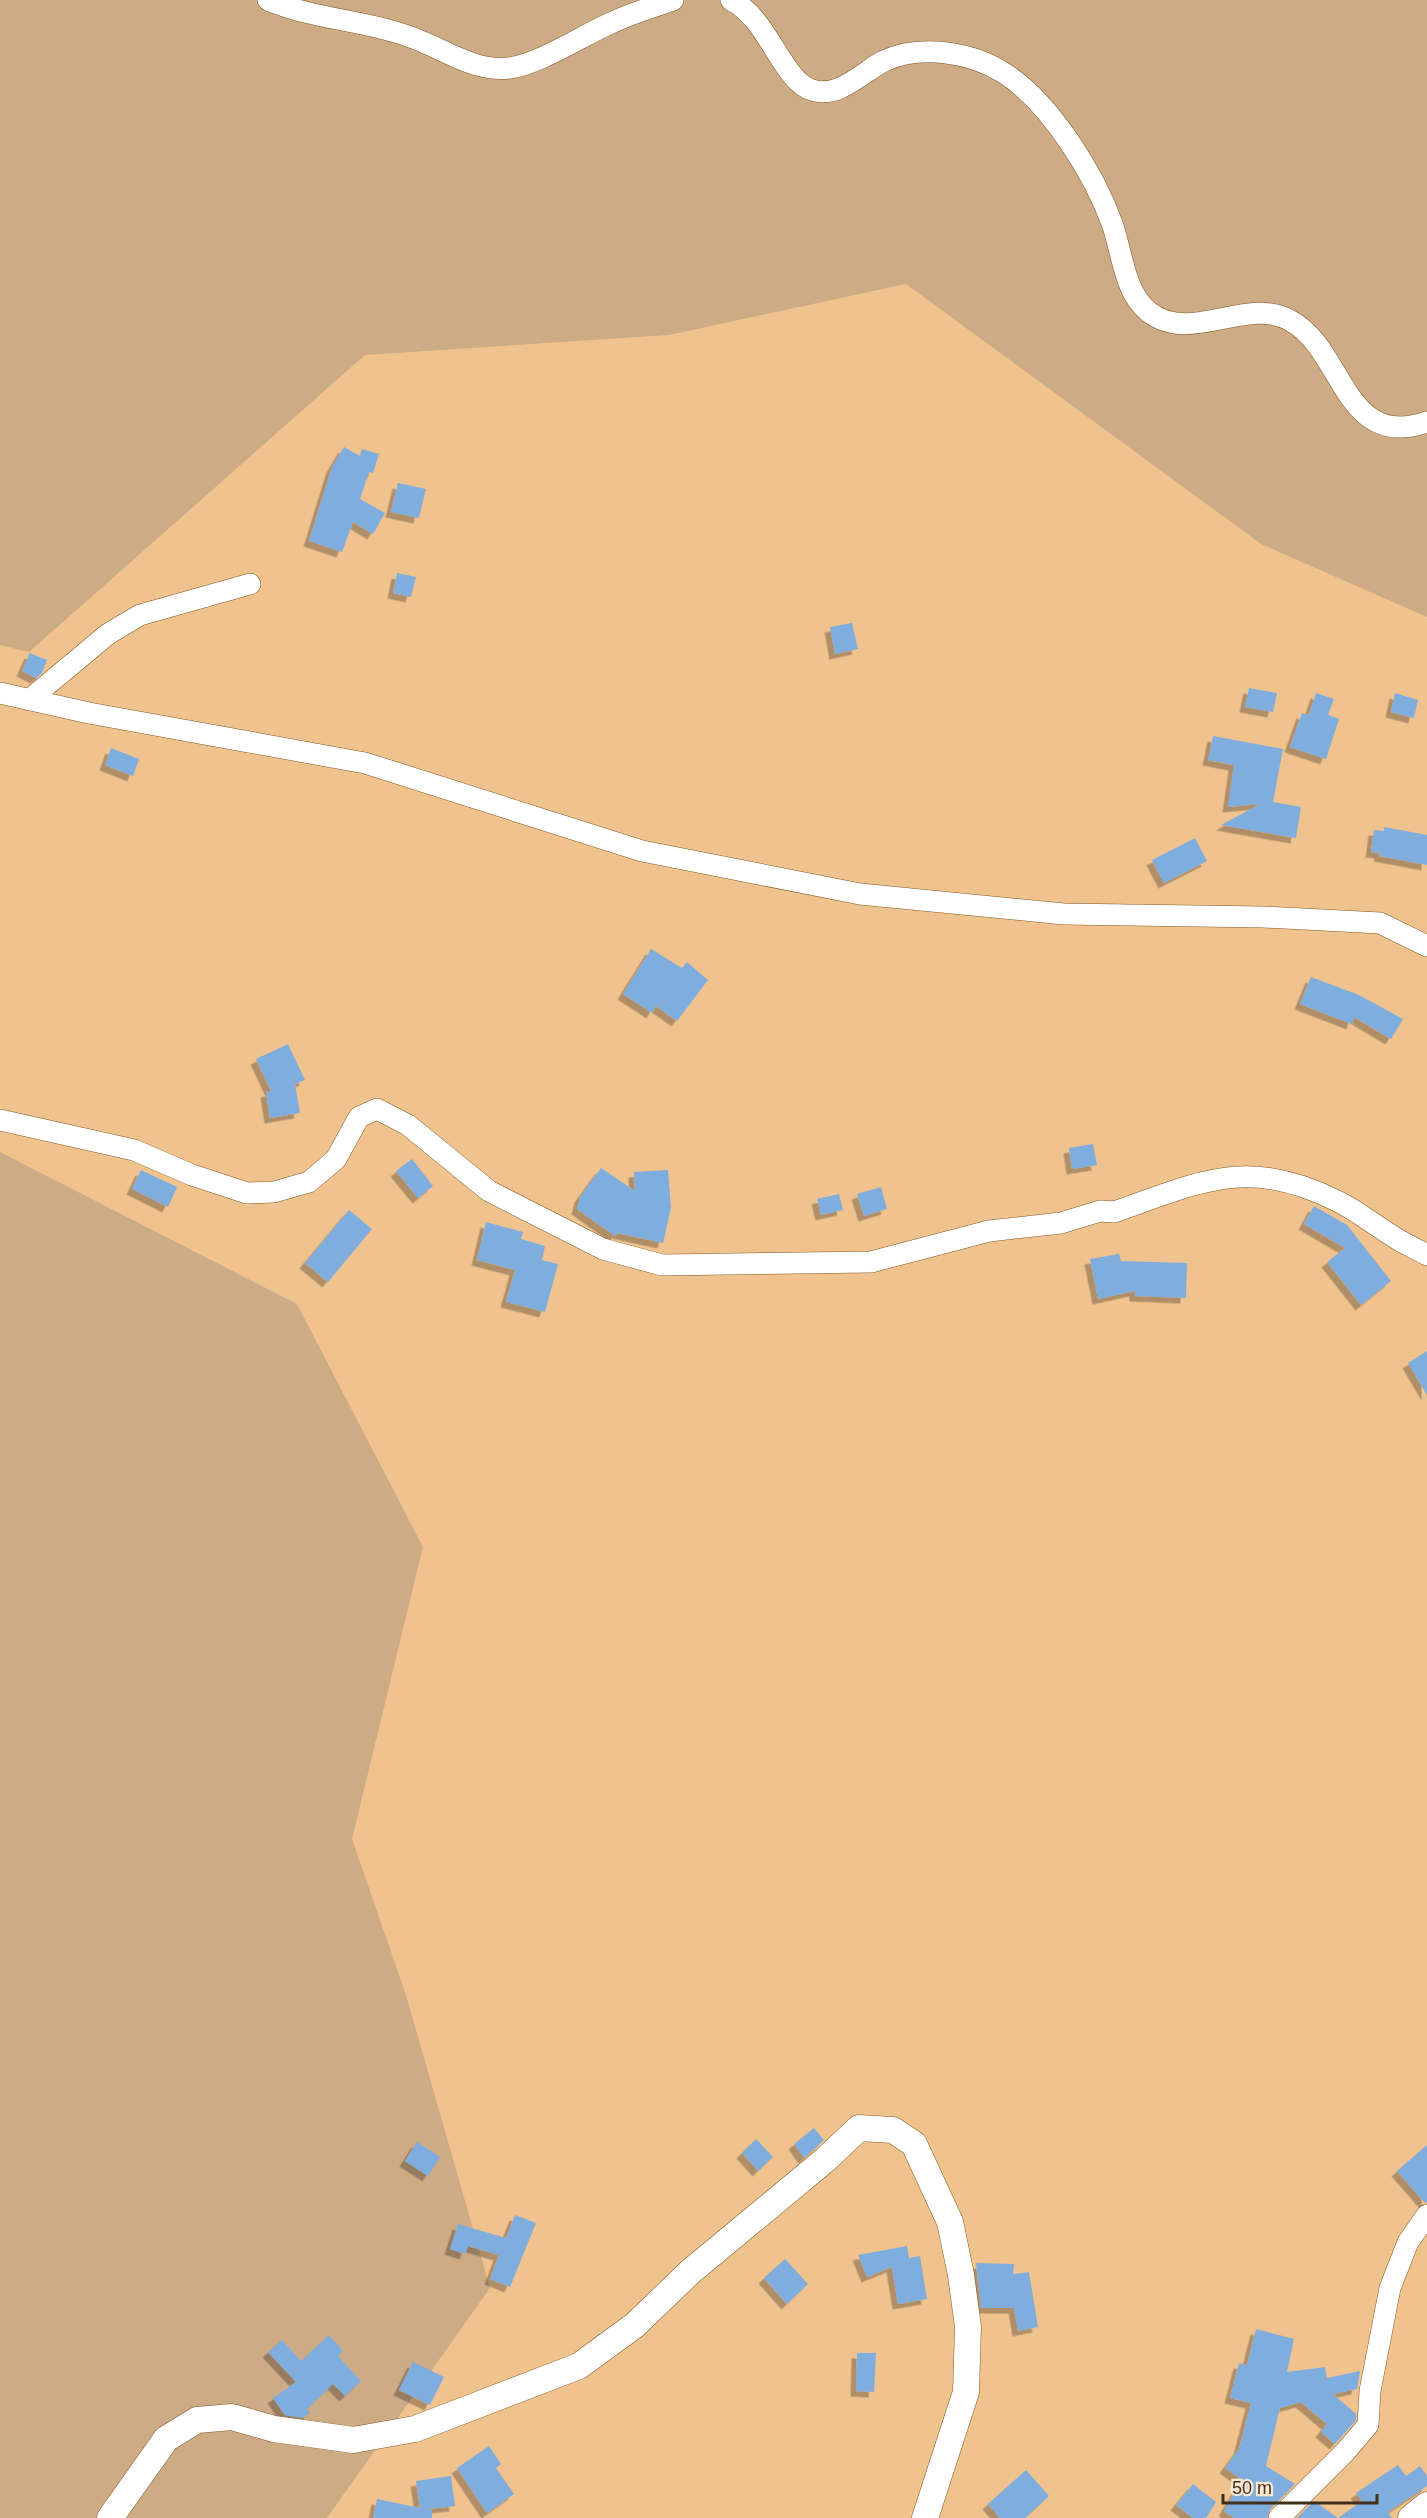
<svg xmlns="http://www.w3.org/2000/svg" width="1427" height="2518" font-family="Helvetica,sans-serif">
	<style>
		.green { fill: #cdab85 }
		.building { fill: #7faddd; filter: url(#shadow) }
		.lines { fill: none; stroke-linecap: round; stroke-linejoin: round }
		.minor-casing { stroke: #815925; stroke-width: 22 }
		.tertiary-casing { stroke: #815925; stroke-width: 27 }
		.minor { stroke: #fff; stroke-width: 21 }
		.tertiary { stroke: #fff; stroke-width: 26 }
	</style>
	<defs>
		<filter id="shadow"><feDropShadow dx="-5.5" dy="5.5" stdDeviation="0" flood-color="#0004"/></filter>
	</defs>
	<rect width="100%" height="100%" fill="#f0c38e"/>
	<path class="green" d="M0 0H1427V617L1261 544 906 284 669 335 365 355 29 652 0 645Z
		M0 1152 297 1304 423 1547 352 1839 406 1995 490 2288 327 2518H0Z"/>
	<path class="building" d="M344 447 360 456 362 449 379 454 373 473 369 472 360 499 385 513 373 534 353 522 342 552 309 541 332 467Z
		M398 483 426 489 419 518 391 512Z
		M397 573 416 577 411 597 393 593Z
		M852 623 858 649 835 654 830 627Z
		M30 653 47 660 42 673 36 678 22 671Z
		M1249 688 1277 693 1273 712 1245 707Z
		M1316 693 1334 699 1328 715 1339 719 1326 759 1290 747 1302 713 1309 715Z
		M1395 693 1418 700 1414 718 1391 712Z
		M1213 736 1283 749 1273 802 1301 807 1296 838 1221 825 1260 804 1228 807 1234 765 1208 760Z
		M111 748 139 759 133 776 105 765Z
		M1384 827 1427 835V865L1379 856 1380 853 1371 852 1374 830 1384 831Z
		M1195 838 1207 861 1164 883 1152 860Z
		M651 949 682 968 687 962 708 980 677 1021 656 1006 652 1013 623 994Z
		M1311 977 1359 995 1403 1019 1391 1039 1354 1017 1352 1024 1300 1004Z
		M288 1044 305 1080 295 1084 300 1113 270 1118 266 1092 271 1091 256 1059Z
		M1093 1144 1097 1165 1072 1169 1069 1148Z
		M412 1159 433 1186 418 1198 396 1171Z
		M601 1168 635 1191 634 1172 668 1170 671 1208 663 1243 617 1233 615 1236 577 1209 580 1197Z
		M141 1170 177 1187 168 1207 132 1189Z
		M881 1187 887 1209 864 1216 857 1194Z
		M839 1194 843 1210 821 1215 817 1199Z
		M1314 1206 1347 1225 1391 1281 1361 1305 1327 1262 1345 1248 1304 1224Z
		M349 1210 372 1229 328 1282 305 1263Z
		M486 1222 523 1232 521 1239 545 1246 542 1260 558 1264 545 1312 506 1302 515 1270 477 1260Z
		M1119 1254 1121 1261 1187 1263 1186 1298 1135 1296V1291L1098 1299 1090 1259Z
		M1427 1351V1395L1408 1363Z
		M814 2128 824 2140 804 2158 794 2144Z
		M756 2139 773 2157 758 2171 742 2153Z
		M417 2142 440 2157 428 2176 405 2161Z
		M1427 2145V2202L1425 2203 1397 2171Z
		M515 2215 536 2223 510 2287 490 2279 499 2255 468 2246 465 2254 450 2249 458 2224 506 2238Z
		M907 2246 909 2258 920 2256 927 2299 898 2304 892 2267 867 2277 858 2255Z
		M785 2259 808 2284 787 2304 764 2278Z
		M976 2263 1014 2264 1013 2274 1029 2272 1038 2327 1018 2331 1014 2308H981Z
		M1256 2329 1294 2339 1287 2372 1325 2367 1327 2378 1360 2371 1357 2389 1333 2394 1356 2414V2420L1335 2444 1321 2432 1327 2424 1301 2402 1280 2408 1266 2466 1295 2484 1270 2509 1267 2518H1234L1224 2511 1242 2480 1225 2468 1239 2449 1251 2403 1230 2398 1239 2363 1247 2365Z
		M329 2335 343 2351 338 2356 361 2381 345 2396 333 2384 307 2409 310 2413 302 2418 285 2415 273 2398 296 2382 268 2352 282 2340 301 2361Z
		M857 2353H876L874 2392 856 2391Z
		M413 2362 444 2377 430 2405 399 2390Z
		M489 2446 501 2464 496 2468 514 2494 487 2513 457 2468Z
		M1398 2465 1406 2476 1420 2466 1427 2476V2486L1388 2512 1392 2518H1297L1314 2501 1338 2518 1362 2501 1356 2493Z
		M1026 2470 1049 2496 1025 2518H1000L988 2504Z
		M451 2476 455 2506 428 2509 432 2510V2518H373L377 2499 420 2508 416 2481Z
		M1193 2484 1216 2502 1206 2518H1193L1176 2505Z"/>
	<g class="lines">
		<g class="minor-casing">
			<path id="minor" d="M268 0C318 21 373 20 423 42 450 53 478 72 509 68 540 64 583 35 613 22 632 13 653 7 673 0
				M731 0C769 19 782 81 812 90 839 99 862 72 884 61 920 44 971 52 1004 73 1050 102 1095 175 1113 226 1122 253 1125 294 1149 312 1191 345 1247 295 1291 321 1344 350 1344 451 1427 422
				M0 693 89 713 365 763 642 851 860 894 1064 914 1263 917 1380 923 1427 946
				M29 700 108 634 140 615 250 584
				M0 1120 134 1150 192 1175 247 1193 274 1192 309 1182 336 1159 359 1117 377 1109 408 1125 489 1191 603 1249 662 1265 871 1262 989 1231 1061 1223 1100 1211 1114 1212C1200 1182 1248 1156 1337 1201 1356 1210 1373 1224 1391 1235 1402 1243 1415 1248 1427 1255
				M1279 2518 1345 2452 1368 2425 1370 2391 1390 2288 1408 2242 1427 2215"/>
		</g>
		<g class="tertiary-casing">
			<path id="tertiary" d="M110 2518 166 2439 197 2420 232 2417 274 2429 353 2440 415 2429 579 2366 635 2325 690 2272 825 2160 859 2128 893 2130 914 2144 950 2222 961 2275 968 2327 966 2392 925 2518
				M1411 2518 1427 2505"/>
		</g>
		<use href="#minor" class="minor"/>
		<use href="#tertiary" class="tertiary"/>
	</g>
	<path d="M1223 2494v9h154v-9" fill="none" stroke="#412f1a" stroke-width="3"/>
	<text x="1232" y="2494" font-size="18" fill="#412f1a" stroke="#fce9d4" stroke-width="4.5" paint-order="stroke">50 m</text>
</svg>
